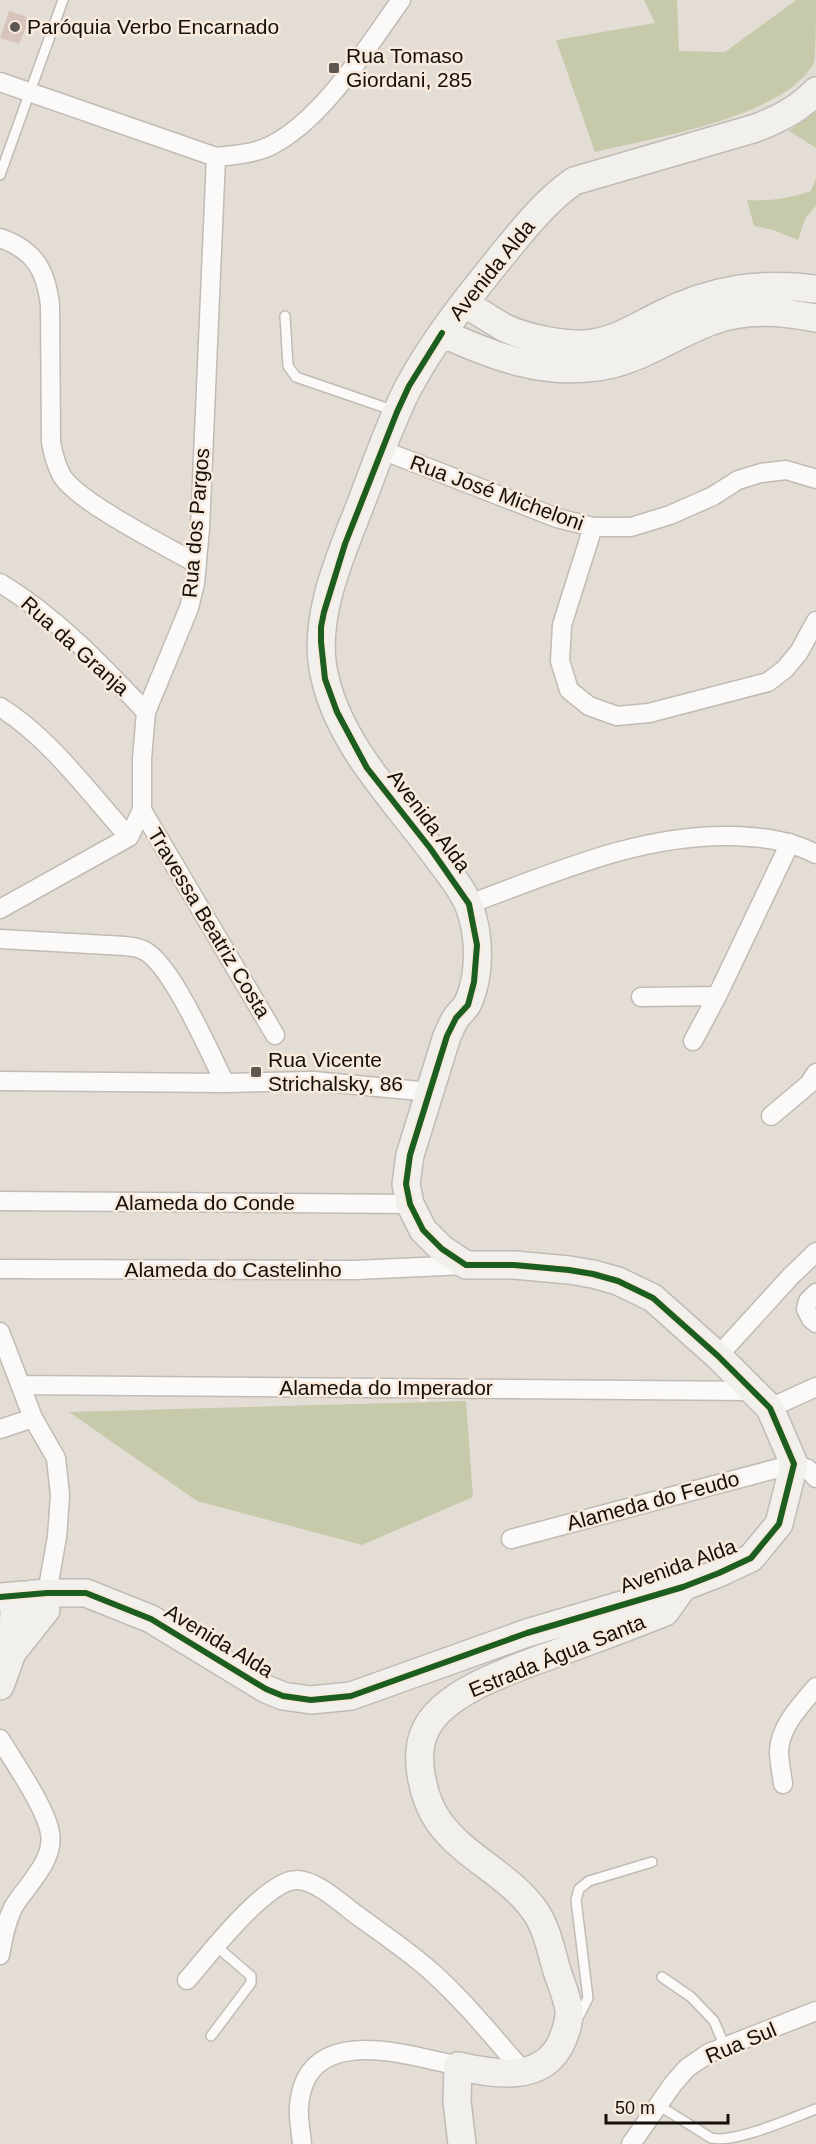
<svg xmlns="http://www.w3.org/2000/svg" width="816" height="2144" font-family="Arial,sans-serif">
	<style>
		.green { fill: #c7caaa }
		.building { fill: #d7c5bc }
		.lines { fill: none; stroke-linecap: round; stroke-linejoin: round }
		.lane-casing { stroke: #c1bbb5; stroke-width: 12 }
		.street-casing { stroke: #c1bbb5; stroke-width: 21 }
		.secondary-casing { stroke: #c1bbb5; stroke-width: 30 }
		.lane { stroke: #fbfaf9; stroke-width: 9 }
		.street { stroke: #fbfaf9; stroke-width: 18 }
		.secondary { stroke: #f2f0ed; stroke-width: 27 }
		.cycleway-casing { stroke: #f8eadc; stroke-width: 10 }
		.cycleway { stroke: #1b5e20; stroke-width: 6 }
		.poi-dot { fill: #5d5852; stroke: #f8eadc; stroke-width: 2 }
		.labels { text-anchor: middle; stroke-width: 5; stroke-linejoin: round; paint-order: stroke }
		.poi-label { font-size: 21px; fill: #15100b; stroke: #f8eadc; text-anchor: start }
		.street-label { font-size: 21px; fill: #15100b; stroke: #f8eadc }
	</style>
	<rect width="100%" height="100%" fill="#e4ddd5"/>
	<path class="green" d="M644 0H677L679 51 725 52 796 0H816C816 12 816 56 814 63 785 117 651 138 595 152L556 40 655 23Z
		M815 112 816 113V148L789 131Z
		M816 178V206L806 217 798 240 773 230 754 226 747 200C773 201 787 199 811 191Z
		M466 1401 473 1497 362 1545 197 1501 69 1412Z"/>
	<path class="building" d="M9 11 30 18 19 44 0 38Z"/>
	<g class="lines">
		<g class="lane-casing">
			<path id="lane" d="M0 175 63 0
				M285 316 288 366 296 377 395 411
				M662 1977 691 1997 714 2021 725 2047
				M575 2020 580 2014 588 1998 576 1900 579 1889 589 1881 652 1862
				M211 2036 251 1983V1976L216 1946
				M658 2105 711 2138C733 2144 792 2118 816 2109"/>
		</g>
		<g class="street-casing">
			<path id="street" d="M0 82 216 157C234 155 253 154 270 146 323 120 367 47 401 0
				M0 238C35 250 46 271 50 305L51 442C53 454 56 465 62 476 79 503 166 546 197 564
				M382 450 557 518 593 527H631L670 515 713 496 738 480 761 473 786 470 816 479
				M593 527 562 625 560 661 569 690 589 706 617 716 649 713 768 682 785 669 799 652 816 621
				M0 583C56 617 101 664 146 712
				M0 707C50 738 90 794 129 837
				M142 810 275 1035
				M469 904C554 873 639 834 732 836 762 837 789 840 816 854
				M0 909 129 837 142 810V759L146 712 189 608 195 583 200 528 216 157
				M0 939 125 946C131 947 138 947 143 950 171 962 210 1054 225 1083
				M641 997 717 996
				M693 1041 717 996 790 843
				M0 1081 225 1083 313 1081 431 1092
				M771 1116 809 1084 816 1073
				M0 1201 410 1204
				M0 1269 355 1270 466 1265
				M816 1293 808 1301 806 1309 811 1319 816 1323
				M0 1332 33 1418 56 1458 60 1495 57 1537 47 1593
				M718 1356 791 1276 816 1252
				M20 1385 753 1391
				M770 1408 816 1387
				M0 1429 33 1418
				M511 1539 794 1464 808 1469 816 1478
				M0 1739C14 1762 46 1808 50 1833 55 1860 27 1885 14 1906 6 1921 3 1939 0 1955
				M783 1784C782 1774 779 1762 779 1751 780 1726 801 1705 816 1687
				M187 1980C207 1957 265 1881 296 1880 314 1879 340 1902 354 1913 381 1933 410 1952 434 1974 467 2004 494 2038 523 2071
				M302 2144C301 2132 298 2119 299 2107 305 2022 405 2054 458 2066
				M631 2144 673 2084 687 2068 709 2053 816 2011"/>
		</g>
		<g class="secondary-casing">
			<path id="secondary" d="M464 303C477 311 490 319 503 327 525 338 568 347 593 343 618 339 638 326 660 315 713 289 758 282 816 289
				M442 333C492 356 542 375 597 367 638 362 673 335 712 321 745 308 782 311 816 318
				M0 1597 47 1593H86L151 1619 266 1689 283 1696 311 1700 351 1696 527 1633 683 1587 719 1573 751 1558 779 1524 794 1464 770 1408 718 1356 653 1298 618 1281 593 1274 569 1270 514 1265H466L442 1249 423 1230 410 1204 406 1184 410 1155 447 1036C450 1030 452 1024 456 1018 459 1013 465 1009 468 1003 481 974 480 935 469 906 462 888 448 872 437 857 396 801 341 747 325 678 311 624 338 561 358 511 374 470 388 427 408 388 433 341 466 300 499 259 522 231 544 202 574 181L756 128C779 119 799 109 816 91
				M12 1653 46 1610
				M0 1686 12 1653 14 1612 32 1594
				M462 2144 457 2101 458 2066C494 2074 543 2084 562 2041 566 2031 570 2021 569 2010 567 1997 561 1983 557 1971 551 1951 547 1928 535 1911 510 1875 465 1858 439 1822 423 1799 413 1757 425 1731 444 1688 526 1665 568 1649 600 1637 633 1625 665 1612L683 1587"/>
		</g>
		<use href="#lane" class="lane"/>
		<use href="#street" class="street"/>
		<use href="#secondary" class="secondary"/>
		<g class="cycleway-casing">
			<path id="cycleway" d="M0 1597 47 1593H86L151 1619 266 1689 283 1696 311 1700 351 1696 527 1633 683 1587 719 1573 751 1558 779 1524 794 1464 770 1408 718 1356 653 1298 618 1281 593 1274 569 1270 514 1265H466L442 1249 423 1230 410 1204 406 1184 410 1155 447 1036 456 1018 468 1005 474 982 477 945 469 904 430 848 367 768 337 712 325 679 321 642V627L324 612 345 544 397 412 409 386 442 333"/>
		</g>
		<use href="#cycleway" class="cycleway"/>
	</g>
	<g class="poi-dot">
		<circle cx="15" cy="27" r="6"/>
		<rect x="328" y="62" width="12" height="12" rx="3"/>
		<rect x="250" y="1066" width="12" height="12" rx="3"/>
	</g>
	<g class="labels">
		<g class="poi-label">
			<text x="27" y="34">Paróquia Verbo Encarnado</text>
			<text x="346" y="63">Rua Tomaso<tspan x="346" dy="24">Giordani, 285</tspan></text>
			<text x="268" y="1067">Rua Vicente<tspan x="268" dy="24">Strichalsky, 86</tspan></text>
		</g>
		<g class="street-label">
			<text transform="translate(492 270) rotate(-51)" y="7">Avenida Alda</text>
			<text transform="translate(497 493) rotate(20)" y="7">Rua José Micheloni</text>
			<text transform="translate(196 523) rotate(-85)" y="7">Rua dos Pargos</text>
			<text transform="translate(75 646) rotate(42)" y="7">Rua da Granja</text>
			<text transform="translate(429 821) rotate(53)" y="7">Avenida Alda</text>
			<text transform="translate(209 923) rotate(59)" y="7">Travessa Beatriz Costa</text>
			<text x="205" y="1210">Alameda do Conde</text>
			<text x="233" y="1277">Alameda do Castelinho</text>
			<text x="386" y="1395">Alameda do Imperador</text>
			<text transform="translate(653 1501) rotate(-15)" y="7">Alameda do Feudo</text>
			<text transform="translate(678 1566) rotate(-20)" y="7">Avenida Alda</text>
			<text transform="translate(219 1641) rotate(31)" y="7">Avenida Alda</text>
			<text transform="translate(557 1656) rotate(-22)" y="7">Estrada Água Santa</text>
			<text transform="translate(741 2043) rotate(-23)" y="7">Rua Sul</text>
		</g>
	</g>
	<path d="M606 2114v9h122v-9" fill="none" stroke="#15100b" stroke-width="3"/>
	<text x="615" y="2114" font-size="18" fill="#15100b" stroke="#f8eadc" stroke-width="4.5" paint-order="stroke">50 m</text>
</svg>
